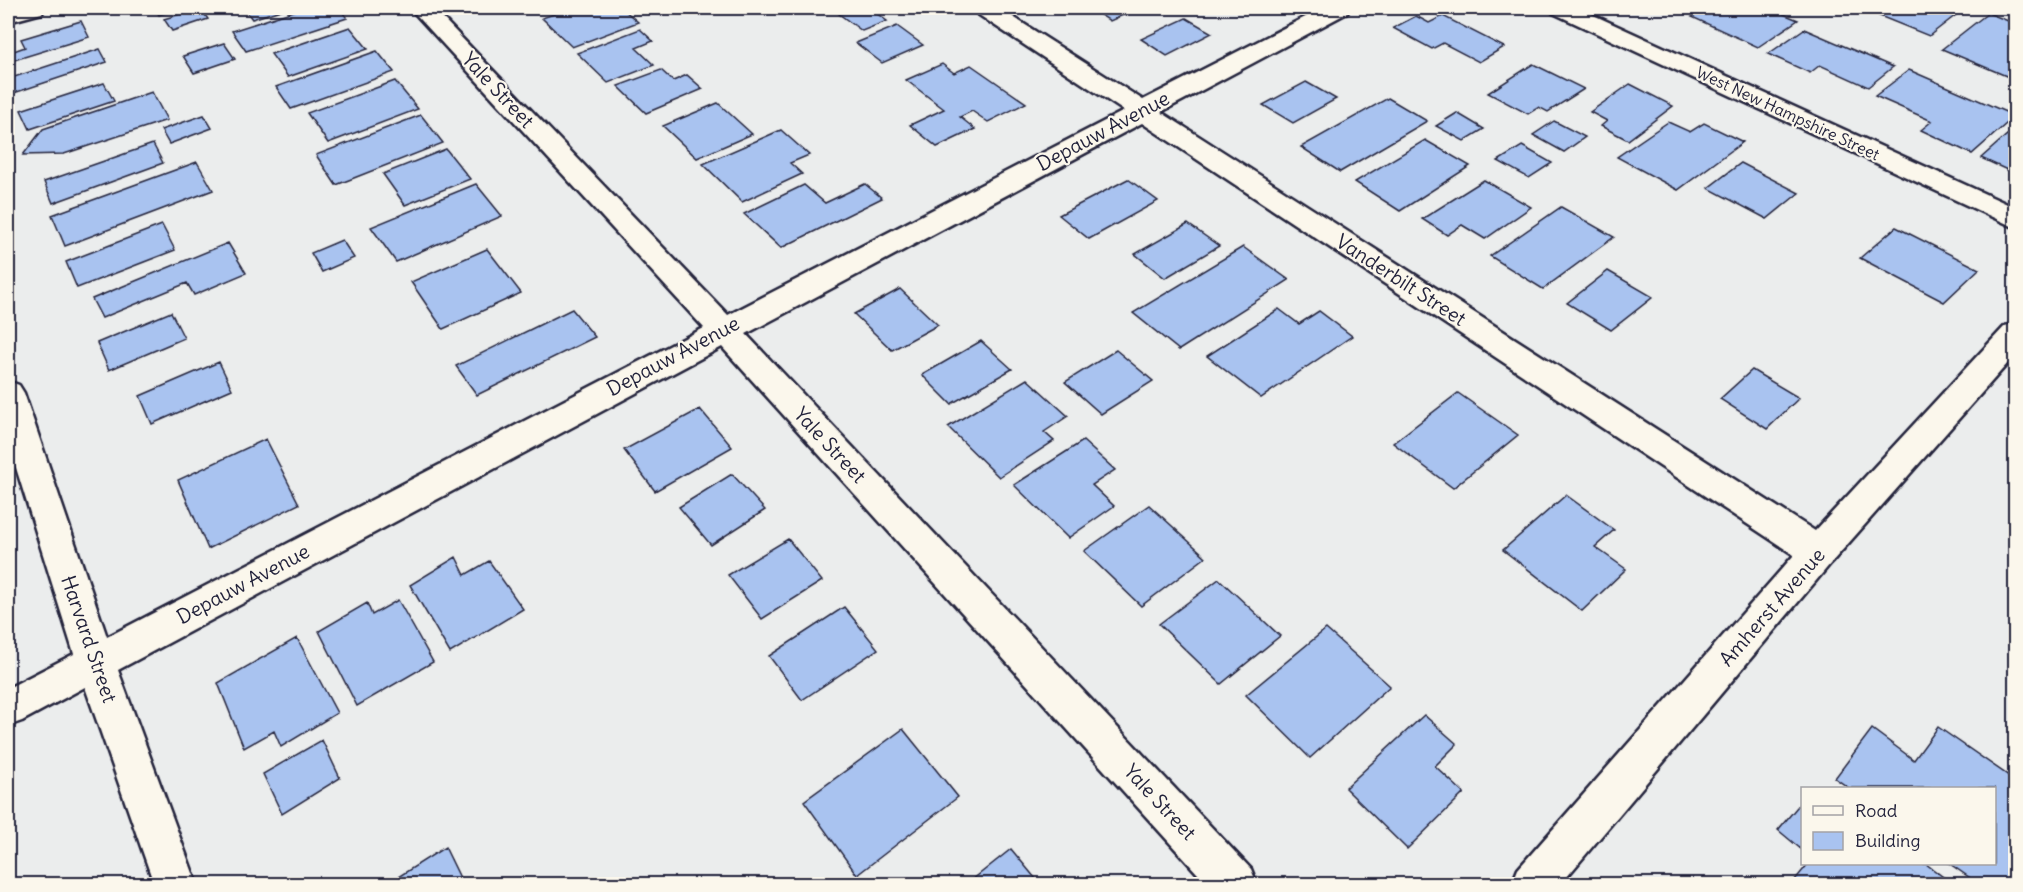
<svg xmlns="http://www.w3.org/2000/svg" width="2023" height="892" font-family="Delius,sans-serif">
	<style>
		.building { fill: #a9c3f0; stroke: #22223b; stroke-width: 1.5 }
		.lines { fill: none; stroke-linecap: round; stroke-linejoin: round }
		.street-casing { stroke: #22223b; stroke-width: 5 }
		.street { fill: #fbf7ec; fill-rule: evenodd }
		.labels { text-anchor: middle; stroke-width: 4.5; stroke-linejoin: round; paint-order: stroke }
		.far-street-label { font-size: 16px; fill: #22223b; stroke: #fbf7ec }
		.street-label { font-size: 20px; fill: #22223b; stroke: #fbf7ec }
	</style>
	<rect width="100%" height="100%" fill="#ebeded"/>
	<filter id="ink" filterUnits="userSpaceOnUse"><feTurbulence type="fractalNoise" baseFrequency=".0167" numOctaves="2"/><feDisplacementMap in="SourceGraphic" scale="12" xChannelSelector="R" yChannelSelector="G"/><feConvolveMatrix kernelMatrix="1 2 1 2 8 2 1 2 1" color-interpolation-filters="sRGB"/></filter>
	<g filter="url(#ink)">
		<path class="building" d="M154 8H183L159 15Z
			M200 8 208 19 172 31 164 19Z
			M244 8H287L252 19Z
			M303 8H339L347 18 246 51 232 31Z
			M572 8H627L623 9 638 22 572 47 542 18Z
			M856 8H869L887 21 862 31 839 14Z
			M1089 8H1139L1110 21Z
			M1708 8H1769L1798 20 1758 47 1692 17Z
			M1860 8H1965L1929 36Z
			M1988 13 2016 24V80L1942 49Z
			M1416 16 1429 23 1443 16 1504 47 1479 62 1443 43 1432 49 1393 28Z
			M1186 18 1212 33 1167 56 1141 39Z
			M81 21 89 37 8 62V53L25 47 21 39Z
			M897 26 923 45 882 63 856 43Z
			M350 27 368 49 288 77 271 54Z
			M640 29 653 41 636 48 654 65 608 83 577 53Z
			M1804 29 1893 67 1868 87 1820 65 1810 73 1768 54Z
			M224 43 235 59 194 73 183 56Z
			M100 49 107 62 8 95V79Z
			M377 51 394 72 291 109 276 87Z
			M942 64 954 73 971 65 1026 103 988 122 972 111 960 117 975 129 937 147 910 125 944 109 906 80Z
			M1533 64 1584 89 1548 112 1539 107 1528 114 1488 93Z
			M661 70 673 81 687 75 703 89 646 113 618 86Z
			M1909 70 2015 116 1972 154 1921 130 1932 121 1875 96Z
			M395 81 418 109 328 143 307 113Z
			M1306 82 1336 99 1293 123 1263 105Z
			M104 83 114 101 30 129 21 110Z
			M1630 84 1673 106 1628 140 1601 126 1607 121 1590 112Z
			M152 92 167 120 64 154 23 155 43 129Z
			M1388 98 1427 121 1340 172 1301 147Z
			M718 103 752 134 697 158 663 126Z
			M1457 113 1484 129 1464 141 1436 126Z
			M204 115 212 128 169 144 161 130Z
			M421 115 443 143 336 185 316 155Z
			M1554 121 1585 137 1564 152 1533 135Z
			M1668 122 1690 132 1704 123 1743 142 1678 190 1617 157Z
			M781 130 809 155 790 163 802 174 742 202 703 164Z
			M2007 135 2016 139V174L1981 158Z
			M1425 140 1470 166 1400 211 1355 182Z
			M153 144 163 163 53 203 44 182Z
			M1522 146 1552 163 1529 178 1498 161Z
			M446 149 470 179 405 205 383 174Z
			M197 162 213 190 65 246 52 215Z
			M1741 163 1799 193 1767 219 1708 188Z
			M1128 179 1158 201 1089 239 1059 215Z
			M1484 180 1531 207 1485 239 1462 225 1447 235 1422 219Z
			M476 184 502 216 396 262 371 227Z
			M865 184 882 198 781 248 744 214 804 185 825 203Z
			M1561 207 1614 237 1543 289 1490 256Z
			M1188 224 1219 246 1165 278 1135 254Z
			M162 225 175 250 77 288 66 262Z
			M1896 227 1979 269 1944 302 1860 258Z
			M342 240 354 258 322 272 311 253Z
			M228 243 246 273 194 295 187 283 102 318 92 299Z
			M1243 247 1289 280 1179 350 1133 313Z
			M487 249 521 293 443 329 411 282Z
			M1608 271 1653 297 1611 330 1567 303Z
			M900 289 938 325 892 350 854 314Z
			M572 309 595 337 477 395 456 366Z
			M1279 309 1299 324 1319 311 1352 336 1261 398 1207 356Z
			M171 312 184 338 109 370 97 343Z
			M981 341 1012 369 951 404 922 375Z
			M1116 350 1153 381 1101 414 1065 382Z
			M219 362 232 389 152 424 140 396Z
			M1752 370 1799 398 1767 429 1720 399Z
			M1027 379 1068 416 1044 432 1054 441 999 477 948 427Z
			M1458 393 1518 435 1453 488 1393 443Z
			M700 409 732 447 655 491 624 450Z
			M266 439 299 504 208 549 178 480Z
			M1083 441 1115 470 1092 485 1114 506 1068 538 1014 485Z
			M732 474 765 510 711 545 679 507Z
			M1566 495 1614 530 1595 547 1626 569 1582 611 1503 550Z
			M1149 505 1206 557 1141 606 1084 551Z
			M788 539 822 581 762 619 728 575Z
			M456 557 465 575 489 561 523 609 450 653 410 585Z
			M1219 579 1280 636 1221 684 1159 624Z
			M398 600 433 662 357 706 319 631 367 603 372 615Z
			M844 607 878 649 802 700 769 656Z
			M1326 629 1390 686 1310 758 1246 695Z
			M297 638 337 713 281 747 274 731 244 748 218 683Z
			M1424 715 1457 744 1435 766 1464 793 1407 849 1345 788Z
			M1938 727 2016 781V884H1979L1950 864H1994V788H1849L1835 778 1872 729 1914 760Z
			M903 729 958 797 857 875 804 801Z
			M322 740 340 778 282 814 263 774Z
			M1802 801V850L1778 830Z
			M445 847 463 884H387Z
			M1011 849 1040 884H967Z
			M1808 864H1926L1947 880 1944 884H1798L1794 881Z"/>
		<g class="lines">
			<g class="street-casing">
				<path id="street" d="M8 8H45L42 13 8 22Z
					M410 8H433L728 315 1124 111 976 13 973 8H999L1143 100 1323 8H1350L1347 13 1161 112 1815 531 2005 326 2016 323V354L1831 563 1561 884H1512L1518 869 1794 555 1142 123 746 334 1251 869 1257 884H1207L722 347 118 670 197 884H154L85 687 22 721 8 726V688L74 654 8 442V381L19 385 24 393 107 637 704 328Z
					M1550 8H1578L2016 208V228L1553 13Z"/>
			</g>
			<use href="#street" class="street"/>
		</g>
	</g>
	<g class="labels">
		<g class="far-street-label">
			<text transform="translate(1788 113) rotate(25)" y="6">West New Hampshire Street</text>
		</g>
		<g class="street-label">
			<text transform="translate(498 90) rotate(47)" y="7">Yale Street</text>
			<text transform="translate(1103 131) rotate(-28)" y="7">Depauw Avenue</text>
			<text transform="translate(1401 280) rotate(33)" y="7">Vanderbilt Street</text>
			<text transform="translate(673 356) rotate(-28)" y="7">Depauw Avenue</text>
			<text transform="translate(830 445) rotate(47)" y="7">Yale Street</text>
			<text transform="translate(243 584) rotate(-28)" y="7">Depauw Avenue</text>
			<text transform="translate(1772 607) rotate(-49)" y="7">Amherst Avenue</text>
			<text transform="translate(89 639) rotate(71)" y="7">Harvard Street</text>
			<text transform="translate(1160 802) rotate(47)" y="7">Yale Street</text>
		</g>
	</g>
	<rect width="2023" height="892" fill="none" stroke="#fbf7ec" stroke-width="30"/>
	<rect x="15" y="15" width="1993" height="862" fill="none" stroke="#22223b" stroke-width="2" filter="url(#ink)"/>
	<rect x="1801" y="787" width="195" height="78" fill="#fbf7ec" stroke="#a4a2a5" stroke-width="1.5"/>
	<rect x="1813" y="806" width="30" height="9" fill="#fbf7ec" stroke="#a4a2a5" stroke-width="1.5"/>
	<text x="1855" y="817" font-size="18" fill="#22223b">Road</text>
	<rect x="1813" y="832" width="30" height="18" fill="#a9c3f0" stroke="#a4a2a5" stroke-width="1.5"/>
	<text x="1855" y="847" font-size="18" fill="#22223b">Building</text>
</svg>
